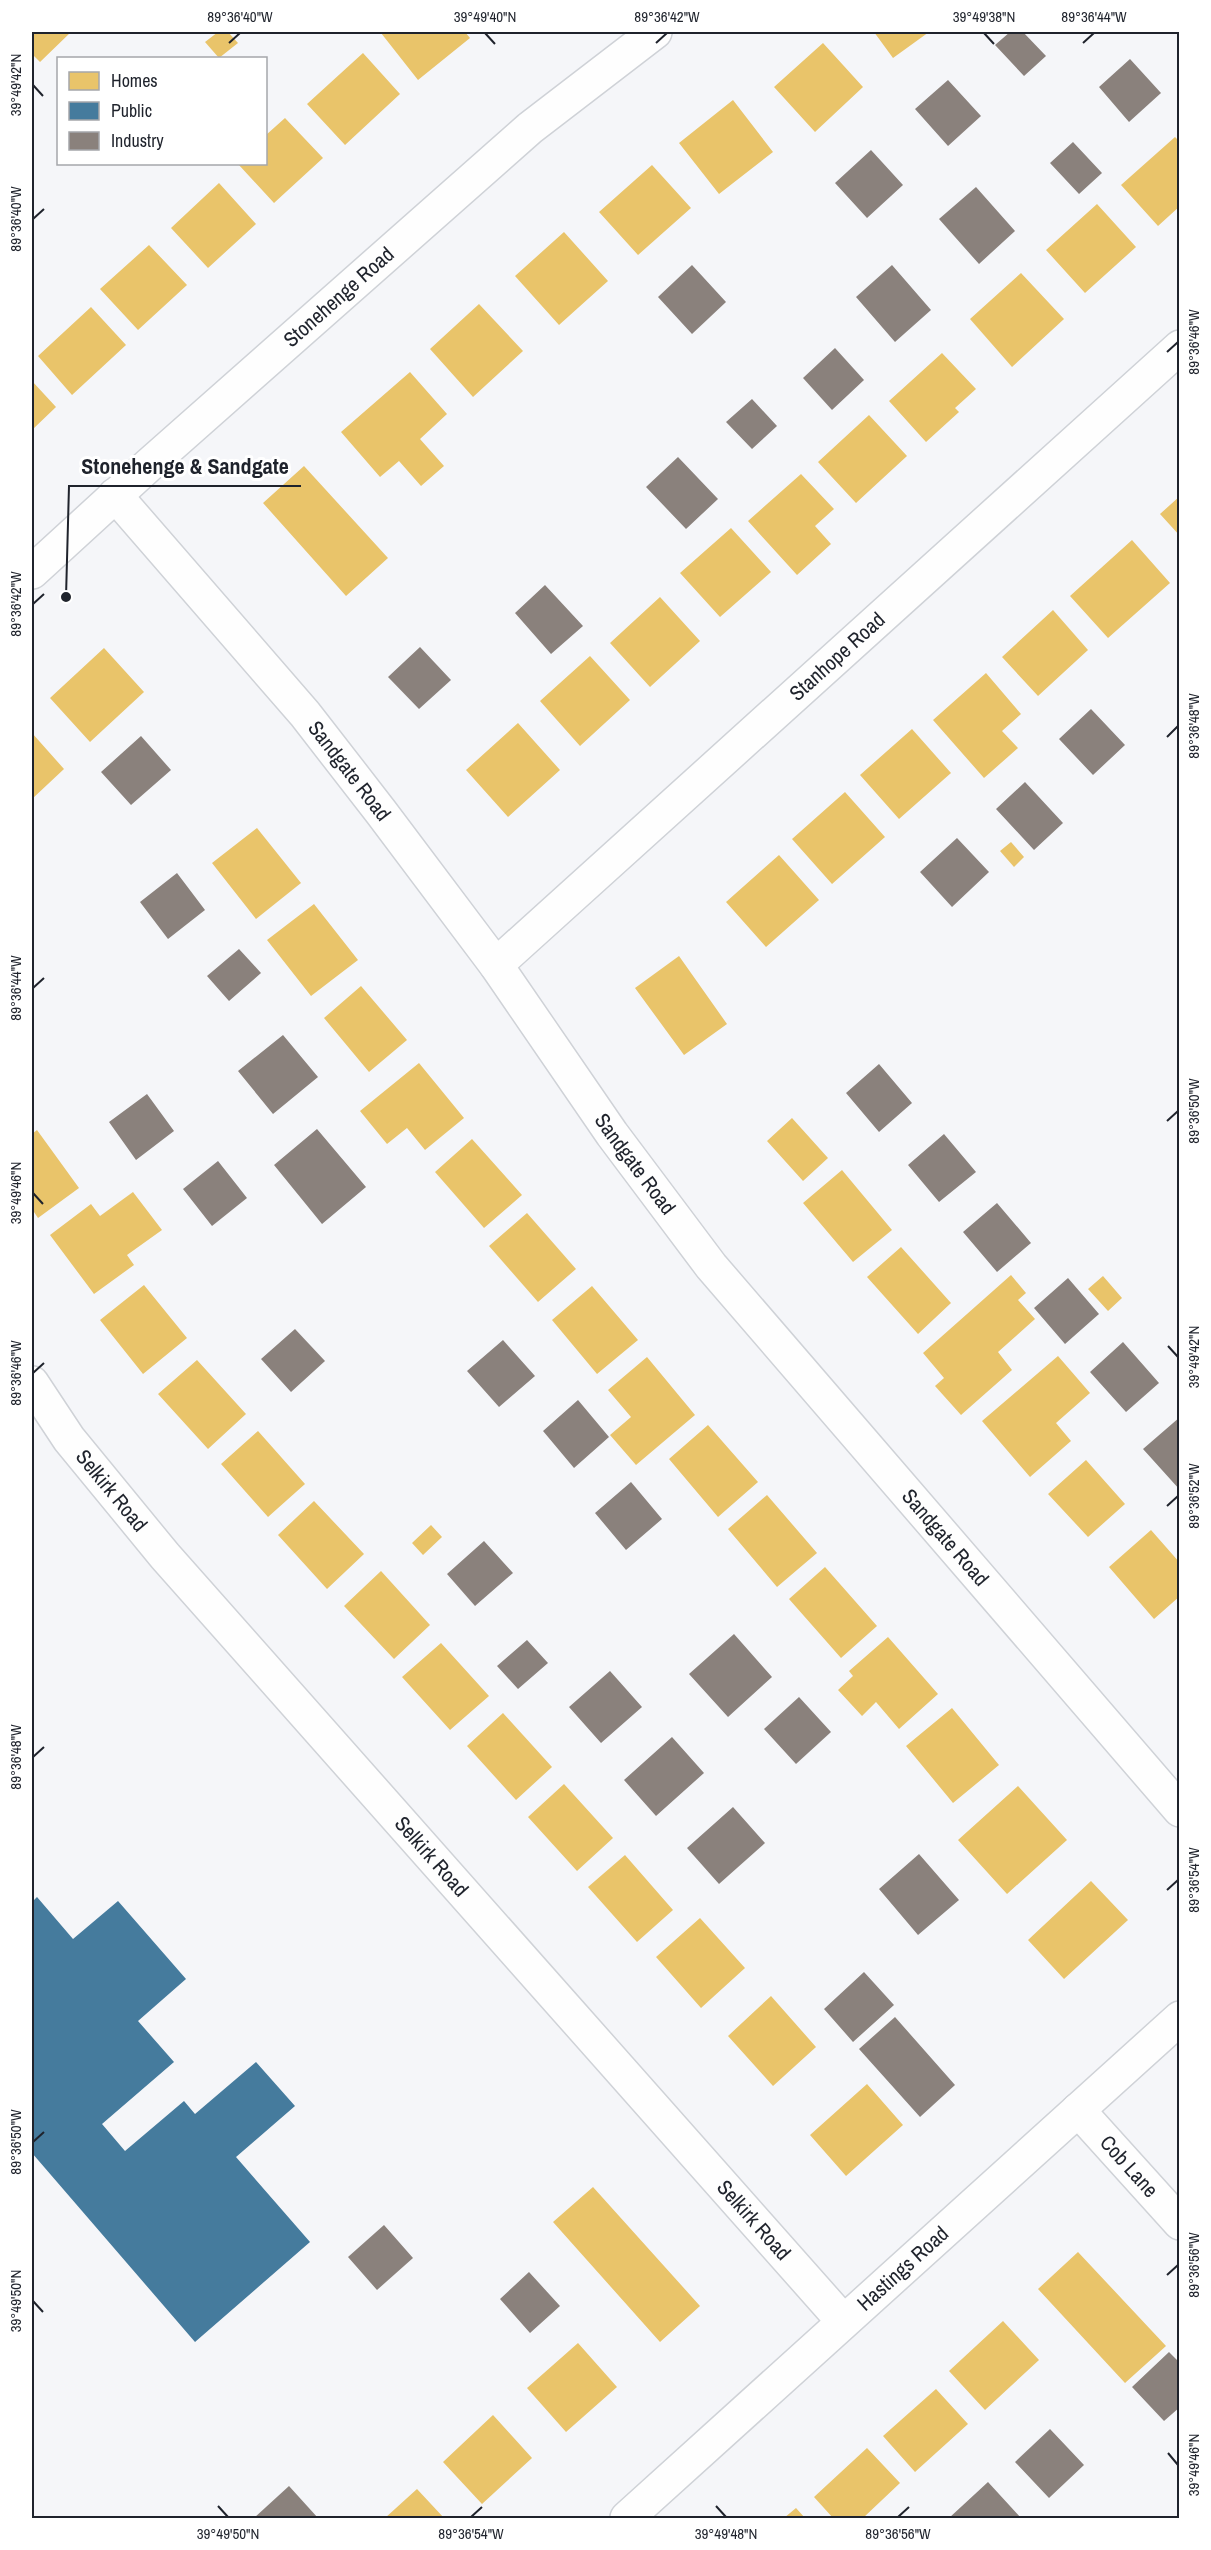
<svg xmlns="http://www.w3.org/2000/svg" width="1211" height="2550" font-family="'Archivo Narrow',sans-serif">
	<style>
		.homes { fill: #e9c46a }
		.public { fill: #457b9d }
		.industry { fill: #8a817c }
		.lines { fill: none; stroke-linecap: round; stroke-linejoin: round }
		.minor-casing { stroke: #cfd2d7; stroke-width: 36 }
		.minor { stroke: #fefefe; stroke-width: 33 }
		.ticks { fill: none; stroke: #1f232c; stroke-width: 2 }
		.labels { text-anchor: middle; stroke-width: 6; stroke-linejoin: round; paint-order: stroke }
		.street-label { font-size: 21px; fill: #1f232c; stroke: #fff }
		.leader { fill: none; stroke: #1f232c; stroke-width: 2 }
		.callout-dot { fill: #1f232c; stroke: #fff; stroke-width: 2 }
		.callout-label { font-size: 22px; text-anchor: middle; font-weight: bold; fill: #1f232c; stroke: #fff; stroke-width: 6; stroke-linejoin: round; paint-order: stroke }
		.neatline { fill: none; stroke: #1f232c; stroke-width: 2 }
		.ticks-label { font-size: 15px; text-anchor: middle; fill: #1f232c }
	</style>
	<rect width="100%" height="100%" fill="#f5f6f9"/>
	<path class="homes" d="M32 32H71L40 62 32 54Z
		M218 32H228L238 43 219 58 205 42Z
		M383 32H465L470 38 418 80 381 33Z
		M874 32H929L893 58Z
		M823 43 863 87 815 132 774 87Z
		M363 53 400 94 345 145 307 104Z
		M733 100 773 152 719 194 679 143Z
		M285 118 323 158 274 203 238 164H266V135Z
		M1175 137 1180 142V206L1158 226 1121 185Z
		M652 165 691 208 638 255 599 212Z
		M219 183 256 224 208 268 171 228Z
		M1097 204 1136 247 1085 293 1046 250Z
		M564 232 608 281 559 325 515 276Z
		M149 245 187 285 138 330 100 289Z
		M1021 273 1064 319 1012 367 970 319Z
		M479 304 523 351 473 397 430 349Z
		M91 307 126 345 72 395 38 356Z
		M942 353 976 389 955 408 959 412 926 442 889 401Z
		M410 372 447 414 420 439 444 466 421 486 399 461 380 477 341 432Z
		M32 381 56 407 32 430Z
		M869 415 907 456 856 503 818 462Z
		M304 466 388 558 346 596 263 503Z
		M801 474 834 509 815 526 831 544 797 575 748 521Z
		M1180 496V536L1160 514Z
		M731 528 771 572 720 617 680 573Z
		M1132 540 1170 583 1108 638 1070 596Z
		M660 597 700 641 650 687 610 643Z
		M1053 610 1088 650 1038 696 1002 657Z
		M104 648 144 692 90 742 50 698Z
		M590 656 630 700 580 746 540 701Z
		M986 673 1021 714 1002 731 1018 748 984 778 933 720Z
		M518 723 560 770 508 817 466 770Z
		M912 729 951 773 899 819 860 775Z
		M32 733 64 769 32 799Z
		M845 792 885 837 832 884 792 839Z
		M257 828 301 883 256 919 212 863Z
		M1011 842 1024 857 1014 867 1000 851Z
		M779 855 819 900 766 947 726 902Z
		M314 904 358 960 311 996 267 940Z
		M679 956 727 1024 684 1055 635 988Z
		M361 986 407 1040 369 1072 324 1018Z
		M419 1063 464 1118 425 1150 407 1128 387 1144 360 1111Z
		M792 1118 828 1158 803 1181 767 1141Z
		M37 1130 79 1188 38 1218 32 1209V1134Z
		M472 1139 522 1195 484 1228 435 1172Z
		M842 1170 892 1230 853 1262 803 1203Z
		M133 1192 162 1230 127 1255 134 1265 94 1294 50 1235 91 1204 100 1216Z
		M527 1213 576 1269 538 1302 489 1246Z
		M901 1247 951 1303 918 1334 867 1277Z
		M1011 1275 1026 1293 1018 1300 1035 1319 998 1352 1012 1370 961 1415 935 1386 944 1378 923 1353Z
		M1103 1276 1122 1298 1108 1311 1088 1289Z
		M144 1285 187 1338 143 1374 100 1320Z
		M592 1286 638 1340 597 1374 552 1320Z
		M1058 1356 1090 1393 1056 1423 1071 1441 1030 1477 982 1421Z
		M647 1357 695 1415 636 1465 610 1435 631 1417 608 1390Z
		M197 1360 246 1414 208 1449 158 1394Z
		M708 1425 758 1482 718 1517 669 1459Z
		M258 1431 305 1484 268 1517 221 1464Z
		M1086 1460 1125 1504 1088 1537 1048 1494Z
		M767 1495 817 1553 777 1587 728 1529Z
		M314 1501 364 1554 327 1589 278 1535Z
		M431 1525 442 1537 423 1555 412 1543Z
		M1151 1530 1180 1563V1596L1154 1619 1109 1567Z
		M825 1567 877 1626 841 1658 789 1599Z
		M381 1571 430 1625 394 1659 344 1606Z
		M888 1637 938 1694 899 1729 876 1702 862 1716 838 1690 853 1676 849 1671Z
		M441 1643 489 1696 450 1730 402 1677Z
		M952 1708 999 1765 953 1803 906 1746Z
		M503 1713 552 1767 516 1800 467 1746Z
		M564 1784 613 1838 577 1871 528 1817Z
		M1018 1786 1067 1840 1007 1894 958 1840Z
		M625 1855 673 1910 637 1942 588 1887Z
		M1091 1881 1128 1920 1064 1979 1028 1940Z
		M700 1918 745 1968 701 2008 656 1957Z
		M771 1996 816 2047 773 2086 728 2036Z
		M867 2084 903 2125 846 2176 810 2135Z
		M593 2187 700 2306 660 2342 553 2222Z
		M1078 2252 1166 2346 1125 2383 1038 2289Z
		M1003 2321 1039 2360 985 2410 949 2371Z
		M578 2343 617 2387 566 2432 527 2388Z
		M936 2389 968 2424 915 2472 883 2436Z
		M493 2415 532 2458 482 2504 443 2462Z
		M867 2448 900 2483 863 2518H833L814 2497Z
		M417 2489 444 2518H385Z
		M796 2508 805 2518H784Z"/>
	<path class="public" d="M37 1897 73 1939 118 1901 186 1979 138 2021 174 2062 102 2124 125 2151 184 2101 195 2114 256 2062 295 2106 236 2157 310 2242 195 2342 32 2153V1902Z"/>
	<path class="industry" d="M1010 32H1023L1046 56 1024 76 995 45Z
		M1130 59 1161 93 1129 122 1099 87Z
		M948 80 981 116 948 146 915 109Z
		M1073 142 1102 173 1079 194 1050 163Z
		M871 150 903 185 867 218 835 183Z
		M976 187 1015 231 979 264 939 219Z
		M692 265 726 302 692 334 658 297Z
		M892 265 931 310 895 342 856 297Z
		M835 348 864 380 832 410 803 378Z
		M752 399 777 426 752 449 726 422Z
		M678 457 718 499 686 529 646 487Z
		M545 585 583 626 551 654 515 613Z
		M420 647 451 680 419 709 388 677Z
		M1091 709 1125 745 1093 775 1059 739Z
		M141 736 171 770 131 805 101 772Z
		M1025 782 1063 823 1034 850 996 809Z
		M957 838 989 872 952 907 920 872Z
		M177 873 205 910 168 939 140 902Z
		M239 949 261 973 229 1001 207 976Z
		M283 1035 318 1077 273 1114 238 1071Z
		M879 1064 912 1103 879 1132 846 1093Z
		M147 1094 174 1131 136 1160 109 1122Z
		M317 1129 366 1187 322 1224 274 1165Z
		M944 1134 976 1172 939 1202 908 1165Z
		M218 1161 247 1198 212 1226 183 1189Z
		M997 1203 1031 1243 997 1272 963 1232Z
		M1068 1278 1099 1314 1065 1344 1034 1308Z
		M295 1329 325 1361 291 1392 261 1359Z
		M503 1340 535 1376 499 1407 467 1371Z
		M1123 1342 1159 1383 1126 1412 1090 1372Z
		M578 1400 609 1437 574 1468 543 1431Z
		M1180 1417V1490L1143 1449Z
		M631 1482 662 1519 626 1550 595 1513Z
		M484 1541 513 1573 475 1606 447 1574Z
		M734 1634 772 1677 728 1717 689 1674Z
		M527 1640 548 1663 518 1689 497 1666Z
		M610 1671 642 1707 601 1743 569 1707Z
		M799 1697 831 1732 796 1764 764 1729Z
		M672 1737 704 1773 656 1816 624 1780Z
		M733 1807 765 1843 719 1884 687 1848Z
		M919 1854 959 1900 918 1935 879 1889Z
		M864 1972 894 2005 853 2042 824 2009Z
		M895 2017 955 2085 920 2117 859 2049Z
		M384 2225 413 2258 377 2290 348 2257Z
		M529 2272 560 2306 530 2333 500 2299Z
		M1169 2352 1180 2363V2407L1164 2421 1132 2387Z
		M1050 2429 1084 2465 1049 2498 1015 2462Z
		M988 2482 1021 2518H949Z
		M289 2486 318 2518H254Z"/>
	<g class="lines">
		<g class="minor-casing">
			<g id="minor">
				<path id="s1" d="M115 495 305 714 381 812 496 965 612 1134 711 1266 1180 1810"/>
				<path id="s2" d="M32 572 150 464 530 128 655 32"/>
				<path id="s3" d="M496 965 1180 347"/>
				<path id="s4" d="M32 1383 69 1439 165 1556 843 2321"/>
				<path id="s5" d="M1078 2110 1180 2223"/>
				<path id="s6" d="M627 2518 1180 2018"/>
			</g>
		</g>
		<use href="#minor" class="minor"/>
	</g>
	<path class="ticks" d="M485 33 495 44M984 33 994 44M229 43 240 33M656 43 667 33M1083 43 1094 33M33 85 43 96M33 219 44 209M1167 352 1178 342M33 604 44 594M1167 737 1178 726M33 988 44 978M1167 1121 1178 1111M33 1193 43 1204M1168 1346 1178 1357M33 1373 44 1363M1167 1506 1178 1496M33 1757 44 1747M1167 1890 1178 1880M33 2142 44 2132M1167 2275 1178 2265M33 2301 43 2312M1168 2453 1178 2465M218 2506 228 2517M716 2506 726 2517M471 2517 482 2507M898 2517 909 2507"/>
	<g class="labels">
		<g class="street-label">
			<text dy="7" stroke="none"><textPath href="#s2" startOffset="412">Stonehenge Road</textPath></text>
			<text dy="7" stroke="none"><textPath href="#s3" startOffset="460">Stanhope Road</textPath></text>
			<text dy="7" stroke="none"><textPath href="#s1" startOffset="362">Sandgate Road</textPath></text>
			<text dy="7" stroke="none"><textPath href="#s1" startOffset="848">Sandgate Road</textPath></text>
			<text dy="7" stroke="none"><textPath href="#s4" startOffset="134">Selkirk Road</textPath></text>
			<text dy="7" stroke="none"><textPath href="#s1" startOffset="1334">Sandgate Road</textPath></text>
			<text dy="7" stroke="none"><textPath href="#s4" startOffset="620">Selkirk Road</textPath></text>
			<text dy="7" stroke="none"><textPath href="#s5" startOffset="76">Cob Lane</textPath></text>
			<text dy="7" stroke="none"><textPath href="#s4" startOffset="1106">Selkirk Road</textPath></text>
			<text dy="7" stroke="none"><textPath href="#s6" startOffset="372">Hastings Road</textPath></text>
		</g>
	</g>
	<path class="leader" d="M66 597L69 486H301"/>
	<circle class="callout-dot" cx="66" cy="597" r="6"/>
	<g class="callout-label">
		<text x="185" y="474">Stonehenge &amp; Sandgate</text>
	</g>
	<rect width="1211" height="2550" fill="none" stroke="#ffffff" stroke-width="66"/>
	<rect x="57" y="57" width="210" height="108" fill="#ffffff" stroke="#a5a7ab" stroke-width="1.5"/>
	<rect x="69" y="72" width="30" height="18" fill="#e9c46a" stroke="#a5a7ab" stroke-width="1.5"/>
	<text x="111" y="87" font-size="18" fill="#1f232c">Homes</text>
	<rect x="69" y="102" width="30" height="18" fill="#457b9d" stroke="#a5a7ab" stroke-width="1.5"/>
	<text x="111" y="117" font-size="18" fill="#1f232c">Public</text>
	<rect x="69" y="132" width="30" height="18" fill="#8a817c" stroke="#a5a7ab" stroke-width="1.5"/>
	<text x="111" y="147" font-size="18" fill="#1f232c">Industry</text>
	<rect x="33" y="33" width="1145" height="2484" class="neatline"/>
	<g class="ticks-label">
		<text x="240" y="22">89°36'40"W</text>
		<text x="485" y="22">39°49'40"N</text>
		<text x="667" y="22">89°36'42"W</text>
		<text x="984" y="22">39°49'38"N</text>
		<text x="1094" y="22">89°36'44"W</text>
		<text transform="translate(16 85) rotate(-90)" y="5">39°49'42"N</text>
		<text transform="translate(16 219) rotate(-90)" y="5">89°36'40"W</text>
		<text transform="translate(1194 342) rotate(-90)" y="5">89°36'46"W</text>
		<text transform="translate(16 604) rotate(-90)" y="5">89°36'42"W</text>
		<text transform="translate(1194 726) rotate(-90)" y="5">89°36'48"W</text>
		<text transform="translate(16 988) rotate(-90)" y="5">89°36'44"W</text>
		<text transform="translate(1194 1111) rotate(-90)" y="5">89°36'50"W</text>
		<text transform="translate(16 1193) rotate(-90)" y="5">39°49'46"N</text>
		<text transform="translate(1194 1357) rotate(-90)" y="5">39°49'42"N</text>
		<text transform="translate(16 1373) rotate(-90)" y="5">89°36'46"W</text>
		<text transform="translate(1194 1496) rotate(-90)" y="5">89°36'52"W</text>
		<text transform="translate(16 1757) rotate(-90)" y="5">89°36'48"W</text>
		<text transform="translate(1194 1880) rotate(-90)" y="5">89°36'54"W</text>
		<text transform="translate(16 2142) rotate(-90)" y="5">89°36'50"W</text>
		<text transform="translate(1194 2265) rotate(-90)" y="5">89°36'56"W</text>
		<text transform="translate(16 2301) rotate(-90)" y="5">39°49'50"N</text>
		<text transform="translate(1194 2465) rotate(-90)" y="5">39°49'46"N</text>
		<text x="228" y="2539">39°49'50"N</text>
		<text x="471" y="2539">89°36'54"W</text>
		<text x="726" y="2539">39°49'48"N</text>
		<text x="898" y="2539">89°36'56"W</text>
	</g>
</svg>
